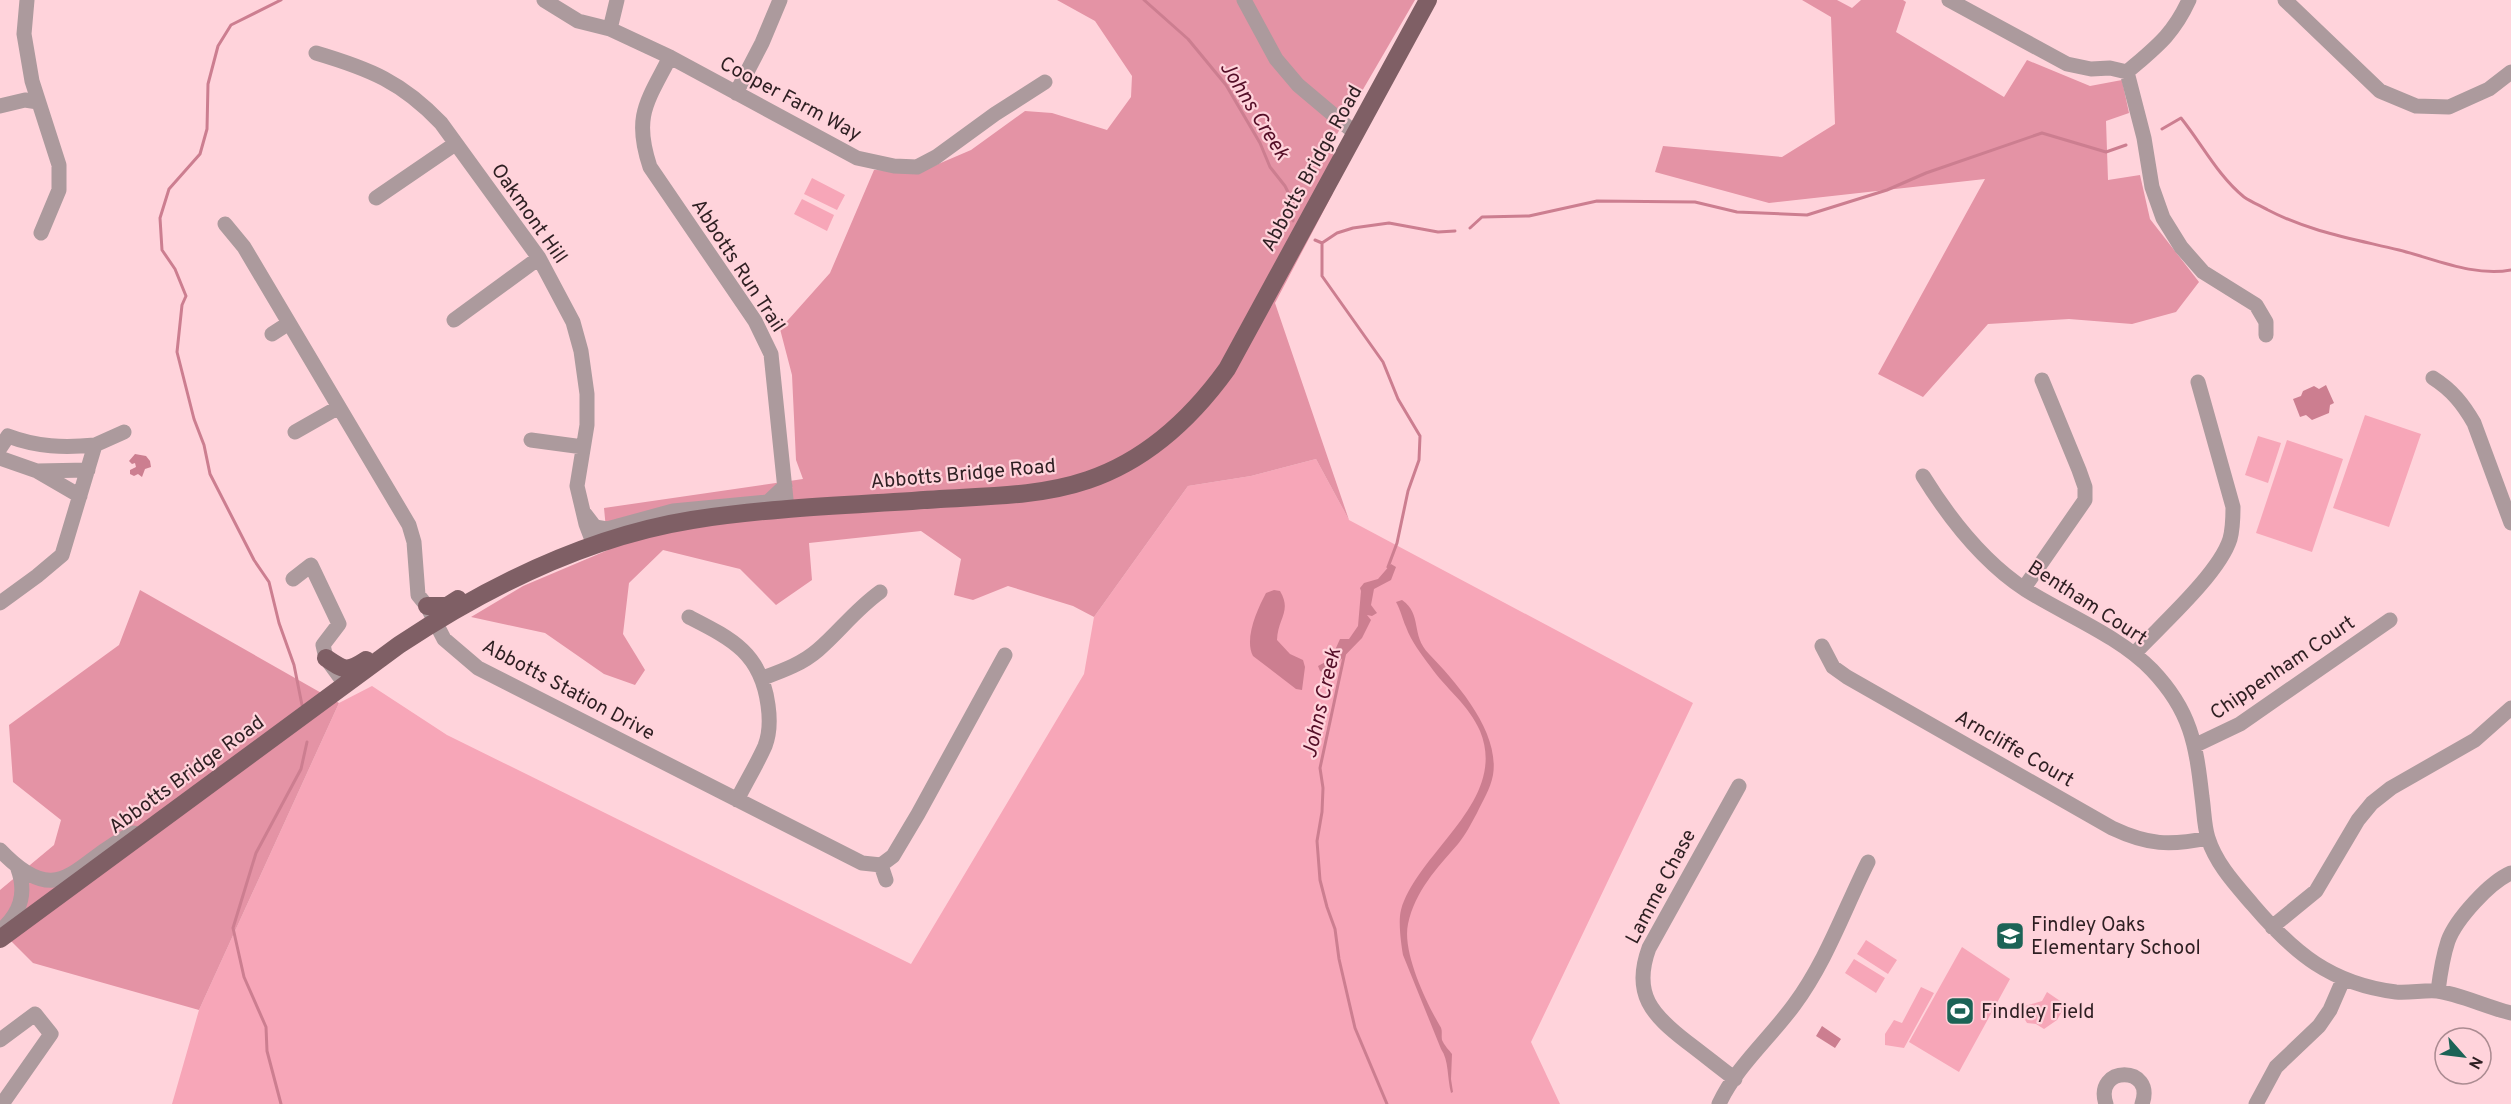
<svg xmlns="http://www.w3.org/2000/svg" width="2511" height="1104" font-family="Overpass,sans-serif">
	<style>
		.green { fill: #f7a6b8 }
		.forest { fill: #e493a5 }
		.water { fill: #cc7e90 }
		.lines { fill: none; stroke-linecap: round; stroke-linejoin: round }
		.stream { stroke: #cc7e90; stroke-width: 3 }
		.minor { stroke: #ac9a9d; stroke-width: 15 }
		.major { stroke: #7f5f65; stroke-width: 18 }
		.labels { text-anchor: middle; stroke-width: 4.5; stroke-linejoin: round; paint-order: stroke }
		.street-label { font-size: 20px; fill: #2e1f22; stroke: #ffd3db }
		.poi-label { font-size: 20px; fill: #2e1f22; stroke: #ffd3db; text-anchor: start }
		.water-label { font-size: 21px; font-style: italic; fill: #550e27; stroke: #ffd3db }
	</style>
	<rect width="100%" height="100%" fill="#ffd3db"/>
	<path class="green" d="M812 178 845 195 837 210 804 194Z
		M802 199 834 215 827 231 794 214Z
		M2365 415 2421 434 2389 527 2333 508Z
		M2258 436 2281 443 2268 483 2245 475Z
		M2287 440 2343 459 2312 552 2256 533Z
		M1316 459 1349 520 1693 703 1531 1042 1560 1104H172L199 1010 339 703 372 686 447 735 911 964 1084 674 1094 617 1188 486 1251 476Z
		M1866 940 1897 960 1888 974 1857 954Z
		M1962 947 2010 979 1959 1072 1909 1042Z
		M1854 959 1885 978 1876 993 1845 973Z
		M1921 987 1934 993 1904 1048 1885 1045V1034L1894 1020 1902 1023Z
		M2047 992 2066 1005 2057 1020 2044 1029 2036 1024 2027 1023 2021 1013 2025 1006 2042 1001Z"/>
	<path class="forest" d="M1057 0H1415L1333 141V193L1275 303 1349 520 1316 459 1251 476 1188 486 1094 617 1073 606 1008 586 973 600 954 595 961 559 921 531 809 543 812 580 776 605 740 569 663 550 629 583 623 634 645 670 635 685 604 674 545 633 471 617 523 586 608 550 604 508 803 479 796 460 792 375 780 329 830 273 874 170 922 171 971 150 1025 111 1052 113 1107 130 1131 97 1132 76 1095 21Z
		M1802 0H1837L1852 8 1861 0H1903L1906 2 1896 32 2004 97 2027 60 2090 86 2122 80 2129 113 2106 121 2108 180 2140 175 2150 219 2199 282 2176 312 2132 324 2069 319 1988 324 1923 397 1878 374 1985 179 1769 203 1655 172 1663 146 1782 157 1835 124 1831 17Z
		M140 590 339 703 199 1010 33 963 0 930V890L54 845 61 820 13 782 9 725 119 645Z"/>
	<path class="water" d="M2326 385 2334 403 2330 405 2329 413 2312 420 2306 415 2300 417 2293 399 2301 396 2303 391 2314 386 2319 389Z
		M135 454 146 456 150 461 151 467 145 469 142 477 138 474 134 476 130 474V470L136 467 135 463 132 464 129 461Z
		M1391 564 1396 567 1391 580 1374 589 1371 605 1377 613 1372 616 1367 615 1371 620 1362 638 1327 674 1320 671 1318 666 1331 659 1340 639H1349L1358 626 1361 591 1360 588 1364 583 1378 579Z
		M1274 590 1280 591C1292 611 1278 618 1277 640L1290 654 1303 660 1305 667 1302 690 1296 689 1253 656C1244 639 1257 610 1266 593Z
		M1402 600C1423 615 1410 634 1429 654 1457 683 1500 732 1493 775 1490 790 1483 800 1477 813 1471 824 1466 834 1458 844 1437 868 1415 891 1408 924 1402 952 1426 1002 1440 1026 1443 1030 1441 1035 1442 1040 1444 1045 1449 1050 1452 1054L1451 1079 1453 1092 1451 1093C1447 1078 1449 1060 1441 1049L1403 955C1401 943 1398 921 1401 910 1418 851 1509 801 1480 731 1469 705 1445 688 1430 666 1421 654 1411 641 1406 627 1402 618 1401 611 1396 602Z
		M1822 1026 1841 1039 1835 1048 1816 1036Z"/>
	<g class="lines">
		<path class="stream" d="M281 0 231 25 218 46 208 84 207 129 200 154 169 189 160 218 162 250 175 269 186 296 182 305 177 352 194 419 204 445 210 474 254 560 269 582 279 623 294 665 302 705
			M1144 0 1188 39 1226 85 1260 143 1270 167 1285 186 1294 204 1293 221
			M2162 129 2181 118C2202 144 2218 176 2244 197 2251 202 2261 206 2268 210 2310 232 2354 239 2399 250 2435 259 2474 277 2511 270
			M1470 228 1482 217 1529 216 1597 201 1695 202 1737 212 1807 215 1887 190 1926 173 2042 133 2106 152 2126 145
			M1315 240 1322 243
			M1322 243V276L1383 362 1398 399 1420 436 1419 460 1408 491 1397 543 1388 567
			M1322 243 1337 233 1353 228 1389 223 1438 232 1455 231
			M1345 652 1320 768 1323 788 1322 812 1317 841 1320 880 1327 907 1335 929 1339 959 1355 1028 1387 1104
			M281 1104 267 1051 266 1027 244 977 233 928 256 853 301 769 307 742"/>
		<path class="minor" d="M27 0 24 34 32 81 59 165V190L41 233
			M544 0 578 21 610 29 670 57 857 158 894 166 917 167 936 157 995 114 1045 82
			M1244 0 1276 59 1298 85 1355 133
			M1949 0 2067 64 2091 69 2110 68 2127 72C2156 47 2173 35 2189 0
			M2285 0 2380 91 2416 106 2449 107 2489 89 2511 72
			M610 29 617 0
			M316 53C370 69 402 82 441 123L539 258 573 322 581 351 587 394V425L577 486 586 524 594 545
			M670 57C647 102 633 116 650 167L755 321 771 354 787 509
			M2127 72 2144 138 2152 187 2163 218 2181 247 2203 272 2256 305 2266 322V335
			M736 93 762 43 780 0
			M0 106 25 100 38 102
			M376 198 455 144
			M225 224 244 247 409 525 414 542 418 595 427 606 444 639 478 668 862 863 881 865 893 856 918 814 1005 655
			M454 320 539 258
			M272 334 289 323
			M2433 378C2452 390 2463 404 2474 423L2511 523
			M295 432 339 407
			M531 440 583 447
			M0 448 8 436C37 447 64 448 95 445
			M0 458 37 471 80 496
			M37 471 88 470
			M1923 476C1949 518 1983 562 2026 590 2066 615 2119 636 2152 670 2191 711 2196 744 2202 797 2204 810 2204 826 2208 838 2216 864 2236 885 2253 905 2294 953 2331 984 2396 992 2410 993 2424 990 2437 991 2456 993 2490 1008 2511 1013
			M585 514 595 527 607 529 673 511 768 502 785 486
			M293 579 311 565 339 624 323 645 326 658 345 684
			M2024 588 2085 500V487L2079 470 2042 380
			M0 603 37 576 62 555 95 445 124 432
			M689 617C732 639 761 653 768 705 770 719 770 733 765 746 757 764 746 782 737 800
			M1822 646 1833 667 1847 677 2112 828C2148 845 2170 846 2208 838
			M2134 654C2160 626 2219 574 2230 539 2233 528 2233 518 2233 507L2198 382
			M763 678C782 671 802 664 818 650 840 631 855 610 880 592
			M2196 745 2240 724 2390 620
			M0 850C62 915 75 859 134 833
			M881 865 886 880
			M2272 927 2316 891 2358 820 2372 803 2391 788 2475 740 2511 708
			M0 931C20 914 27 894 18 869
			M2438 991C2440 975 2443 956 2448 941 2456 919 2490 882 2511 873
			M0 1040 35 1014 51 1034 2 1104
			M1735 1079C1719 1067 1703 1054 1687 1042 1652 1015 1632 994 1649 948L1739 786
			M1719 1104C1736 1067 1770 1038 1794 1005 1826 962 1844 910 1868 862
			M2106 1104C2093 1065 2156 1065 2142 1104
			M2256 1104 2276 1067 2319 1026 2330 1010 2343 980"/>
		<path class="major" d="M427 606H447L458 599
			M326 658C344 670 346 673 366 660
			M0 939 399 645C488 586 586 537 692 520 774 507 858 505 940 499 990 496 1041 496 1088 480 1147 460 1191 419 1227 369L1428 0"/>
	</g>
	<defs>
		<g id="school-square" transform="scale(1.5)"><rect x="-9" y="-9" width="18" height="18" rx="4" fill="#1c6356" stroke="#ffd3db"/><path d="M0-5L7-2L0 1L-7-2ZM-4 1L0 2.5L4 1V4Q0 6-4 4Z" fill="#fff"/></g>
		<g id="stadium-square" transform="scale(1.5)"><rect x="-9" y="-9" width="18" height="18" rx="4" fill="#1c6356" stroke="#ffd3db"/><path d="M0-5a6.5 5 0 1 0 0 10a6.5 5 0 1 0 0-10ZM-3.5-1.8h7v3.6h-7Z" fill="#fff"/></g>
	</defs>
	<g fill-rule="evenodd">
		<use href="#school-square" x="2010" y="936"/>
		<use href="#stadium-square" x="1960" y="1011"/>
	</g>
	<g class="labels">
		<g class="street-label">
			<text transform="translate(791 98) rotate(28)" y="7">Cooper Farm Way</text>
			<text transform="translate(1311 168) rotate(-61)" y="7">Abbotts Bridge Road</text>
			<text transform="translate(530 213) rotate(55)" y="7">Oakmont Hill</text>
			<text transform="translate(739 265) rotate(57)" y="7">Abbotts Run Trail</text>
			<text transform="translate(963 473) rotate(-5)" y="7">Abbotts Bridge Road</text>
			<text transform="translate(2088 602) rotate(33)" y="7">Bentham Court</text>
			<text transform="translate(2282 667) rotate(-34)" y="7">Chippenham Court</text>
			<text transform="translate(569 689) rotate(28)" y="7">Abbotts Station Drive</text>
			<text transform="translate(2015 748) rotate(30)" y="7">Arncliffe Court</text>
			<text transform="translate(186 774) rotate(-36)" y="7">Abbotts Bridge Road</text>
			<text transform="translate(1660 886) rotate(-62)" y="7">Lamme Chase</text>
		</g>
		<g class="poi-label">
			<text x="2031" y="931">Findley Oaks<tspan x="2031" dy="23">Elementary School</tspan></text>
			<text x="1981" y="1018">Findley Field</text>
		</g>
		<g class="water-label">
			<text transform="translate(1255 110) rotate(58)" y="7">Johns Creek</text>
			<text transform="translate(1321 703) rotate(-77)" y="7">Johns Creek</text>
		</g>
	</g>
	<g transform="translate(2463 1056) rotate(118)"><circle r="28" fill="#ffd3db" stroke="#ab8b91" stroke-width="1.5"/>
	<path d="M0-4.5L10 22L0 15L-10 22Z" fill="#1c6356"/>
	<text y="-9" font-size="16" font-weight="bold" text-anchor="middle" fill="#2e1f22">N</text>
	</g>
</svg>
